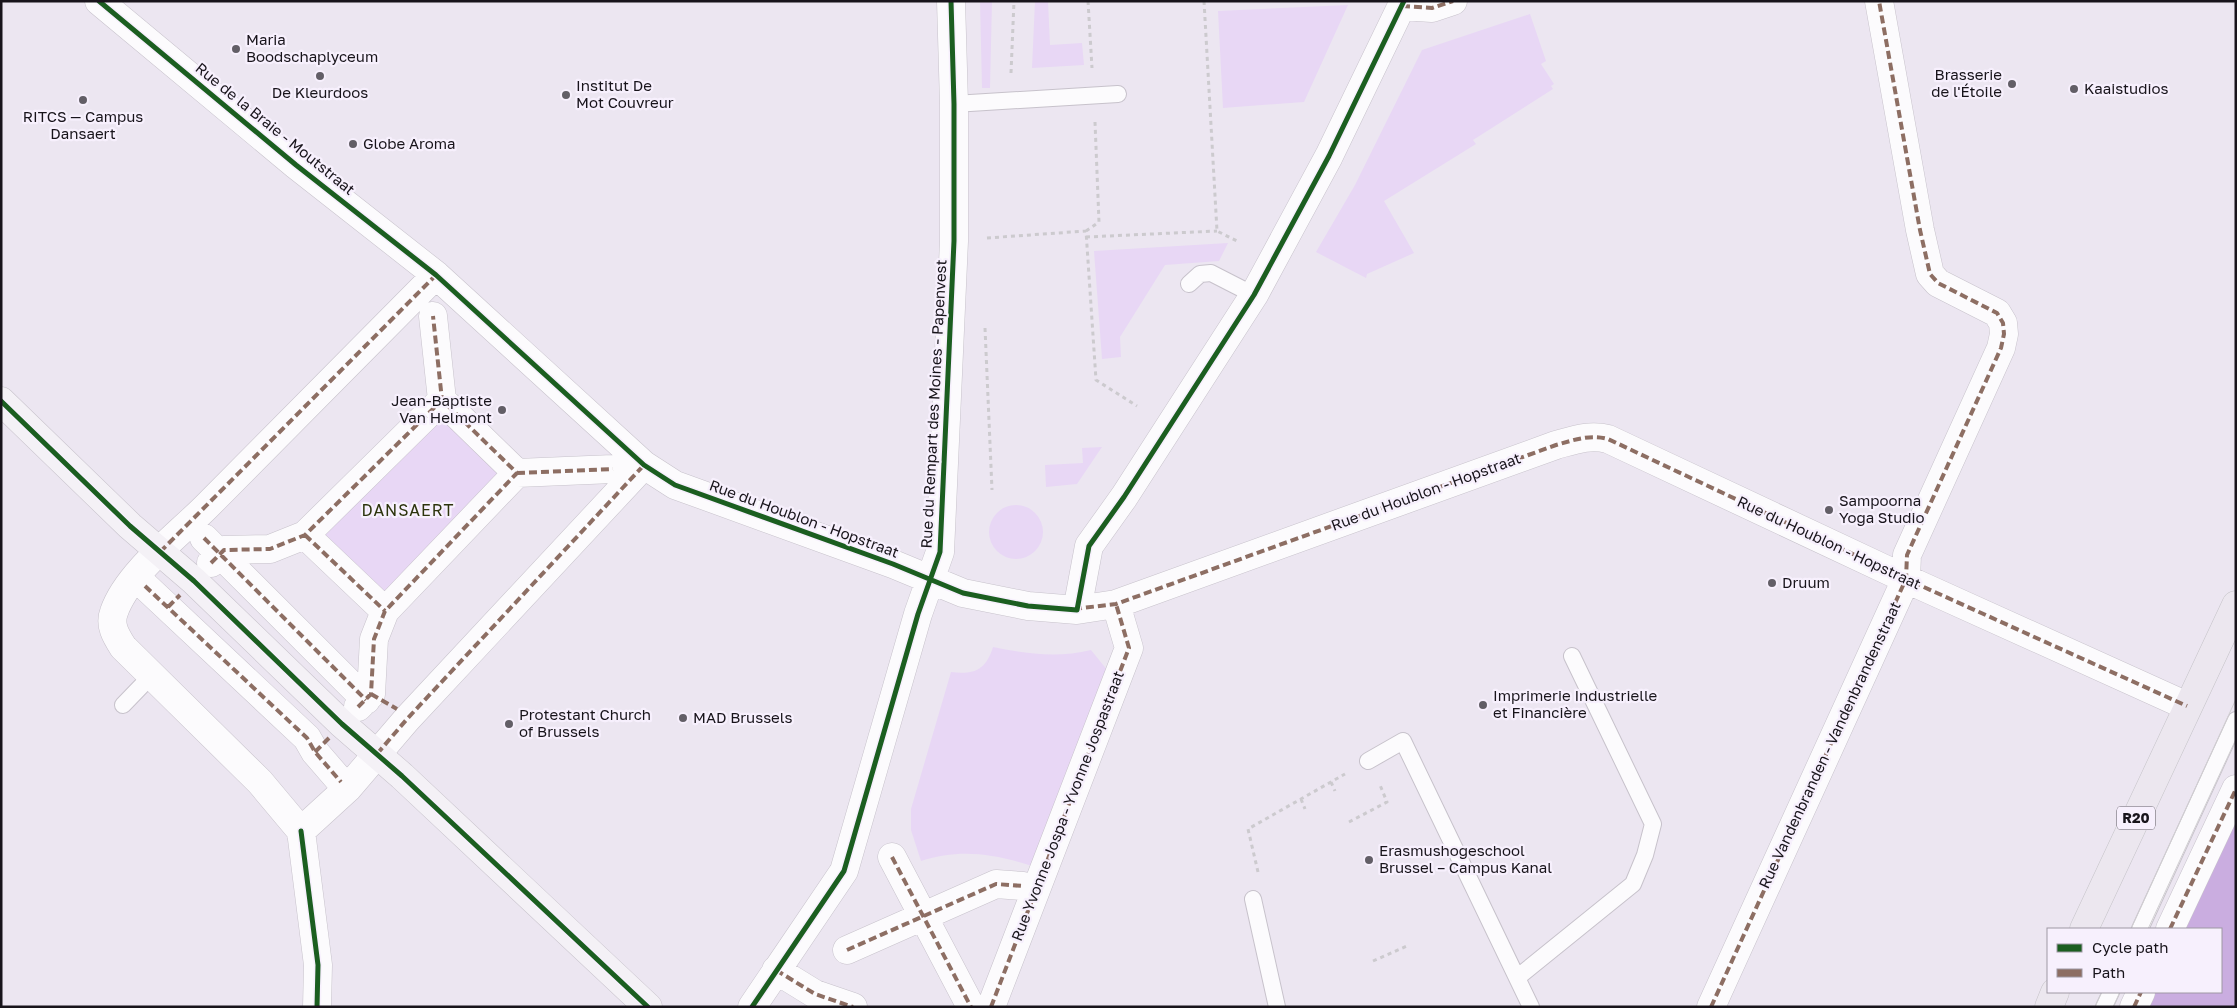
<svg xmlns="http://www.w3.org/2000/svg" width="2237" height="1008" font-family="'Golos Text',sans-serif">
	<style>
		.green { fill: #e8d7f5 }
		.water { fill: #caade0 }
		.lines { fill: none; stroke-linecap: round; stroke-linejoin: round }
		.lane-casing { stroke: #c7c2cb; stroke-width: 18 }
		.street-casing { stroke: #c7c2cb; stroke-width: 29 }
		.secondary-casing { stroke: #c7c2cb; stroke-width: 29 }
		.primary-casing { stroke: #c5c3c8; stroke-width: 29 }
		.path { stroke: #cccace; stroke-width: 3; stroke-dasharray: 4 4; stroke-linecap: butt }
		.lane { stroke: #fcfbfd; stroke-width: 16 }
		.street { stroke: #fcfbfd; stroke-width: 28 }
		.secondary { stroke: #f4f1f6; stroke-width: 28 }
		.primary { stroke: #ece7ef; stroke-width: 28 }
		.tram { stroke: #d1cfd2; stroke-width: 1 }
		.quiet { stroke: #8d6e63; stroke-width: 4; stroke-dasharray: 8 4; stroke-linecap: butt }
		.cycleway-casing { stroke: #f7f0fd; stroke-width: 8 }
		.cycleway { stroke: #1b5e20; stroke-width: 5 }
		.poi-dot { fill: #625e66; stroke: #f7f0fd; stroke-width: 2 }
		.labels { text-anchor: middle; stroke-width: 4.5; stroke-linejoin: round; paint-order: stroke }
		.shield { fill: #f7f0fd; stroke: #5b565f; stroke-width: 1 }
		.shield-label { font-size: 14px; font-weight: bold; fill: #18141b }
		.poi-label { font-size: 15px; fill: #18141b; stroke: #f7f0fd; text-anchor: start }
		.street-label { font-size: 15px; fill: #18141b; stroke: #f7f0fd }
		.neighbourhood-label { font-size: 16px; letter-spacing: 1px; fill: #2d340d; stroke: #f7f0fd }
	</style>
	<rect width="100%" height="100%" fill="#ece6f1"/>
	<path class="green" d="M980 1H992L990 88H982Z
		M1035 1H1048L1050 45 1082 43 1084 65 1032 68Z
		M1348 5 1304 102 1223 108 1218 11Z
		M1530 14 1546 61 1541 64 1554 84 1551 86 1553 89 1473 140 1476 144 1384 201 1414 253 1367 274 1366 278 1316 252 1355 185 1422 50Z
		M1228 243 1219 261 1165 265 1120 337 1121 357 1102 359 1094 251Z
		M440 405 511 473 390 597 320 531Z
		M1102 447 1077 484 1046 487 1045 465 1083 463 1082 448Z
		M989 532a27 27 0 1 1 54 0a27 27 0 1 1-54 0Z
		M993 647C1026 654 1058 658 1091 650L1108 671 1032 866C995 854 960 848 921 861L911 830V809L951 672C974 675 986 670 993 647Z"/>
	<path class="water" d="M2236 807V1007H2142L2149 992H2221V929H2179Z"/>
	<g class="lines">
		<g class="lane-casing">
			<path id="lane" d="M954 104 1118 94
				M1189 284 1200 274 1211 273 1254 295
				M123 705 151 676
				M1368 761 1403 741 1531 1007
				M1253 899 1277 1007
				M2140 929 2236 720
				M1518 977 1633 884 1645 855 1653 824 1572 656
				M2104 1007 2111 992"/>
		</g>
		<g class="street-casing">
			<path id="street" d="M99 1 296 165 436 275 644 465 675 485 893 564 963 593 1028 606 1077 610 1116 604 1556 445C1574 440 1590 434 1608 439L1906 579 2187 706
				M1402 6 1432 8 1453 1
				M436 275C359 352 283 430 206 507 177 536 127 574 114 612 109 625 116 636 123 647L260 782 301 831 348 788 407 719 644 465
				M517 473 613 469
				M305 535 385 611
				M204 538 366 700
				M211 563 224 550 270 549 305 535 442 400
				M145 586 307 738 315 752 341 782
				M1077 610 1089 546 1124 497 1254 295 1329 156 1404 1
				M358 707 371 694 374 639 385 611 517 473 442 400 433 316
				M301 831 318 965 317 1007
				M892 857 971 1007
				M2170 929 2236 789
				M847 950 996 884 1023 886
				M776 970 815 994 853 1007
				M752 1007 844 871 918 614 940 552 954 241V104L951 1
				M991 1007 1129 648 1116 604
				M1711 1007 1906 579 1907 555 2001 348 2004 334 2003 323 1997 313 1938 283 1930 274 1920 230 1879 1
				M2134 1007 2141 992"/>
		</g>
		<g class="secondary-casing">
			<path id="secondary" d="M1 401 130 526 194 581 342 724 402 776 648 1007"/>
		</g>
		<g class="primary-casing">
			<path id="primary" d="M2084 929 2236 605
				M2049 1007 2055 992"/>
		</g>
		<path class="path" d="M1088 1 1092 68
			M1204 1 1217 231 1239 242
			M1011 73 1014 1
			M1086 231 1099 222 1095 122
			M1086 237 1217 231
			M987 238 1086 231 1096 380 1137 406
			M985 328 992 490
			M1331 782 1335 791
			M1301 799 1305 809
			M1349 822 1387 802 1380 785
			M1258 872 1248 829 1345 774
			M1373 961 1407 946"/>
		<use href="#lane" class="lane"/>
		<use href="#street" class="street"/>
		<use href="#secondary" class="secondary"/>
		<use href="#primary" class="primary"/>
		<path class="tram" d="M2131 929 2236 699
			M2148 929 2236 739
			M2095 1007 2102 992
			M2113 1007 2120 992"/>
		<path class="quiet" d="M1402 6 1432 8 1453 1
			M517 473 613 469
			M305 535 385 611
			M204 538 366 700
			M160 552 436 275
			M211 563 224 550 270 549 305 535 442 400
			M145 586 307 738 315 752 341 782
			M168 607 180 595
			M1074 609 1116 604 1556 445C1574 440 1590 434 1608 439L1906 579 2187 706
			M371 694 397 709
			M358 707 371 694 374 639 385 611 517 473 442 400 433 316
			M315 752 329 738
			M377 754 407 719 644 465
			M892 857 971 1007
			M2170 929 2236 789
			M847 950 996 884 1023 886
			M776 970 815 994 853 1007
			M991 1007 1129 648 1116 604
			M1711 1007 1906 579 1907 555 2001 348 2004 334 2003 323 1997 313 1938 283 1930 274 1920 230 1879 1
			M2134 1007 2141 992"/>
		<g class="cycleway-casing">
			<path id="cycleway" d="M99 1 296 165 436 275 644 465 675 485 893 564 963 593 1028 606 1077 610 1089 546 1124 497 1254 295 1329 156 1404 1
				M1 401 130 526 194 581 342 724 402 776 648 1007
				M301 831 318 965 317 1007
				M752 1007 844 871 918 614 940 552 954 241V104L951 1"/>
		</g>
		<use href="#cycleway" class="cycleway"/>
	</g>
	<g class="poi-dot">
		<circle cx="236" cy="49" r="5"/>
		<circle cx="320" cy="76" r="5"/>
		<circle cx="2012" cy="84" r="5"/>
		<circle cx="2074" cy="89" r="5"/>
		<circle cx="566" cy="95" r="5"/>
		<circle cx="83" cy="100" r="5"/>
		<circle cx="353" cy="144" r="5"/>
		<circle cx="502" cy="410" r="5"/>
		<circle cx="1829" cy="510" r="5"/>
		<circle cx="1772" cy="583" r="5"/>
		<circle cx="1483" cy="705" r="5"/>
		<circle cx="683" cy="718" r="5"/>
		<circle cx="509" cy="724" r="5"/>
		<circle cx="1369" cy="860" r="5"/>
	</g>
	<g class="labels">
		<rect class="shield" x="2117" y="806.5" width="38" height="23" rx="4"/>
		<g class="shield-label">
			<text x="2136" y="823">R20</text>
		</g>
		<g class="poi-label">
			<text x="246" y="45">Maria<tspan x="246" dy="17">Boodschaplyceum</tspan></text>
			<text x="2002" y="80" text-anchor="end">Brasserie<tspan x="2002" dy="17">de l'Étoile</tspan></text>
			<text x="576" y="91">Institut De<tspan x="576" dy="17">Mot Couvreur</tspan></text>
			<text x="2084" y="94">Kaaistudios</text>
			<text x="320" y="98" text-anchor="middle">De Kleurdoos</text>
			<text x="83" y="122" text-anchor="middle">RITCS — Campus<tspan x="83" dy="17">Dansaert</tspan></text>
			<text x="363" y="149">Globe Aroma</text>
			<text x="492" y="406" text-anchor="end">Jean-Baptiste<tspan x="492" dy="17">Van Helmont</tspan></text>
			<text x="1839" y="506">Sampoorna<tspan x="1839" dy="17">Yoga Studio</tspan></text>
			<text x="1782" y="588">Druum</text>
			<text x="1493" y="701">Imprimerie Industrielle<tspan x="1493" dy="17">et Financière</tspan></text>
			<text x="519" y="720">Protestant Church<tspan x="519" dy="17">of Brussels</tspan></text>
			<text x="693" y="723">MAD Brussels</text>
			<text x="1379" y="856">Erasmushogeschool<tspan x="1379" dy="17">Brussel – Campus Kanal</tspan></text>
		</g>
		<g class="street-label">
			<text transform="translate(275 129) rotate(39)" y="5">Rue de la Braie - Moutstraat</text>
			<text transform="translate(934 404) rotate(-87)" y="5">Rue du Rempart des Moines - Papenvest</text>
			<text transform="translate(1426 492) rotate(-20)" y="5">Rue du Houblon - Hopstraat</text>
			<text transform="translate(804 519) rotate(20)" y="5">Rue du Houblon - Hopstraat</text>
			<text transform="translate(1829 543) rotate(25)" y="5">Rue du Houblon - Hopstraat</text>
			<text transform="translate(1830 745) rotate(-65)" y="5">Rue Vandenbranden - Vandenbrandenstraat</text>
			<text transform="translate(1068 806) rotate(-69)" y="5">Rue Yvonne Jospa - Yvonne Jospastraat</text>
		</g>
		<g class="neighbourhood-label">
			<text x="408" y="516">DANSAERT</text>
		</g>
	</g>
	<rect width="2237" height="1008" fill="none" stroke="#18141b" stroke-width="5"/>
	<rect x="2047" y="928" width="175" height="65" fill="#f7f0fd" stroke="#9e98a3"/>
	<rect x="2057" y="944" width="25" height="8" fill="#1b5e20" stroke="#9e98a3"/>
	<text x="2092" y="953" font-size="15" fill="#18141b">Cycle path</text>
	<rect x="2057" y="969" width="25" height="8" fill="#8d6e63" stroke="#9e98a3"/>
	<text x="2092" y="978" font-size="15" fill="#18141b">Path</text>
</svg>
